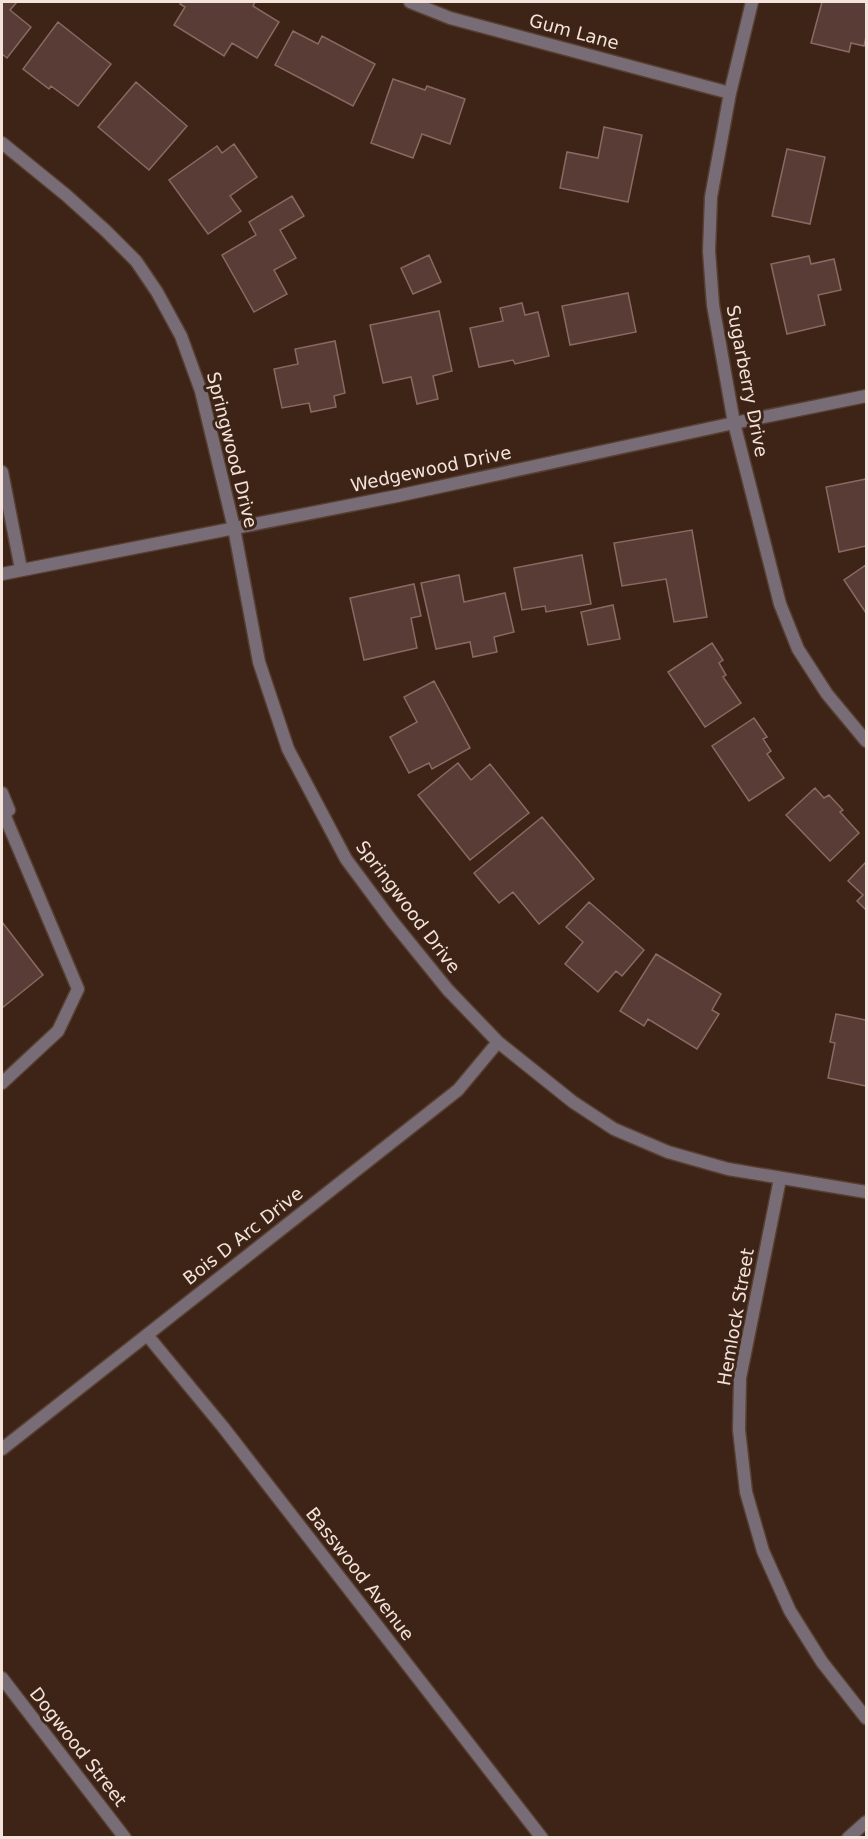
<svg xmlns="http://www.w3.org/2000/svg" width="868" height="1839" font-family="'DejaVu Sans',sans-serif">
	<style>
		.building { fill: #5a3c37; stroke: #8a6962; stroke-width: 1.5 }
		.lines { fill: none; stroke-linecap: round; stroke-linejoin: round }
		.service-casing { stroke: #573f32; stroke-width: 15 }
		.minor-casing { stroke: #573f32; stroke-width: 15 }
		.tertiary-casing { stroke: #573f32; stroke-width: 15 }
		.service { stroke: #786d77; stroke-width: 12 }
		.minor { stroke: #786d77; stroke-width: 12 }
		.tertiary { stroke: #786d77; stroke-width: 12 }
		.labels { text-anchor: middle; stroke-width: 6; stroke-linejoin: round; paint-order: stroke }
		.street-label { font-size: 18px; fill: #f4e3db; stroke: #3d2417 }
	</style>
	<rect width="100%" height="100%" fill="#3d2417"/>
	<path class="building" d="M2 2H17L10 10 31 27 7 58 2 54Z
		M182 2H255L253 6 279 22 257 58 232 43 224 56 174 25 185 7 180 4Z
		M822 2H866V37L864 46 851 43 849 52 811 43Z
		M58 22 111 64 78 106 51 86 49 89 23 69Z
		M293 31 318 44 322 36 375 64 353 106 275 65Z
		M393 79 425 90 427 86 465 99 450 144 422 134 413 158 371 143Z
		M136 82 187 126 149 170 98 127Z
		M604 127 642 135 628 202 560 188 567 152 598 158Z
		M234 144 257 177 230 196 241 211 208 234 169 180 217 146 222 153Z
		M787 149 825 157 810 224 772 216Z
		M292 196 304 216 280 230 296 258 274 270 287 294 254 312 222 255 256 235 249 222Z
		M429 255 441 282 413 294 401 268Z
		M809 256 811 264 834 259 841 290 818 295 825 325 787 334 771 264Z
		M628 293 636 332 570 345 562 306Z
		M522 303 525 315 538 312 549 356 515 364 513 360 479 367 470 328 503 321 500 308Z
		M439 311 452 371 433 376 438 399 417 404 411 377 383 383 370 325Z
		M335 341 345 393 334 396 336 407 311 412 309 403 282 408 274 369 298 364 295 349Z
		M866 479V546L839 552 826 487Z
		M692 530 707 617 674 622 666 579 622 586 614 543Z
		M582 555 591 604 546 612 545 606 522 610 514 568Z
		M866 565V613L844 580Z
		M459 575 464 602 505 593 514 632 494 637 497 652 473 657 470 642 436 649 421 583Z
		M414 584 421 616 411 618 417 648 364 660 350 598Z
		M613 605 620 639 588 645 581 612Z
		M712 643 723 660 719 663 726 675 723 677 741 703 705 727 668 672Z
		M434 681 470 748 432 769 429 763 409 773 390 737 417 722 404 697Z
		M754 718 767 737 763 739 771 751 767 754 784 778 749 801 712 746Z
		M458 763 471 780 490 764 529 813 470 860 418 795Z
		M815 788 824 798 829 795 843 810 840 812 859 833 830 861 786 815Z
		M542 817 594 879 539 924 513 892 499 903 474 873Z
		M866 862V910L857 901 863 895 848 881Z
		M589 902 644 950 622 976 616 971 598 992 565 964 583 942 566 927Z
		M2 922 43 975 2 1008Z
		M656 954 721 994 712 1010 719 1014 697 1049 648 1019 644 1026 620 1011Z
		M836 1014 866 1020V1086L828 1078 835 1043 830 1042Z"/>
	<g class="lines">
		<g class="service-casing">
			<path id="service" d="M2 472 21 569
				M2 793 9 810 2 816
				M2 1083 58 1031 78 989 4 814"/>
		</g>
		<g class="minor-casing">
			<path id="minor" d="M410 2 450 18 730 93
				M752 2 730 93 711 197 709 251 713 305 734 423 780 604 798 649 827 694 866 741
				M780 1179 740 1378 739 1430 746 1492 763 1551 790 1611 822 1662 866 1718
				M147 1335 223 1427 542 1838
				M2 1678 125 1838
				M848 1838 866 1822"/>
		</g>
		<g class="tertiary-casing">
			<path id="tertiary" d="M2 143 66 195 106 231 136 261 157 292 181 336 201 391 234 528 259 662 288 749 346 859 392 921 448 990 498 1042 573 1102 614 1129 668 1152 728 1169 866 1192
				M2 574 397 496 734 423 866 396
				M2 1449 458 1090 498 1042"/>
		</g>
		<use href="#service" class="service"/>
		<use href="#minor" class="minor"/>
		<use href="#tertiary" class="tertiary"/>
	</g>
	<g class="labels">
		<g class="street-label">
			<text transform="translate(574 32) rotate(15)" y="6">Gum Lane</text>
			<text transform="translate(747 381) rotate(79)" y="6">Sugarberry Drive</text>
			<text transform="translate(232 450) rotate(76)" y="6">Springwood Drive</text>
			<text transform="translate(431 469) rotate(-12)" y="6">Wedgewood Drive</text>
			<text transform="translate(408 907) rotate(53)" y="6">Springwood Drive</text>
			<text transform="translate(243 1236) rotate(-38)" y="6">Bois D Arc Drive</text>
			<text transform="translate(736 1317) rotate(-80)" y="6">Hemlock Street</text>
			<text transform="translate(360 1574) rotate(52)" y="6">Basswood Avenue</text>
			<text transform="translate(78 1747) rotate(52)" y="6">Dogwood Street</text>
		</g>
	</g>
	<rect width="868" height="1839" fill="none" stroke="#f4e3db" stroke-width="6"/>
</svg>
